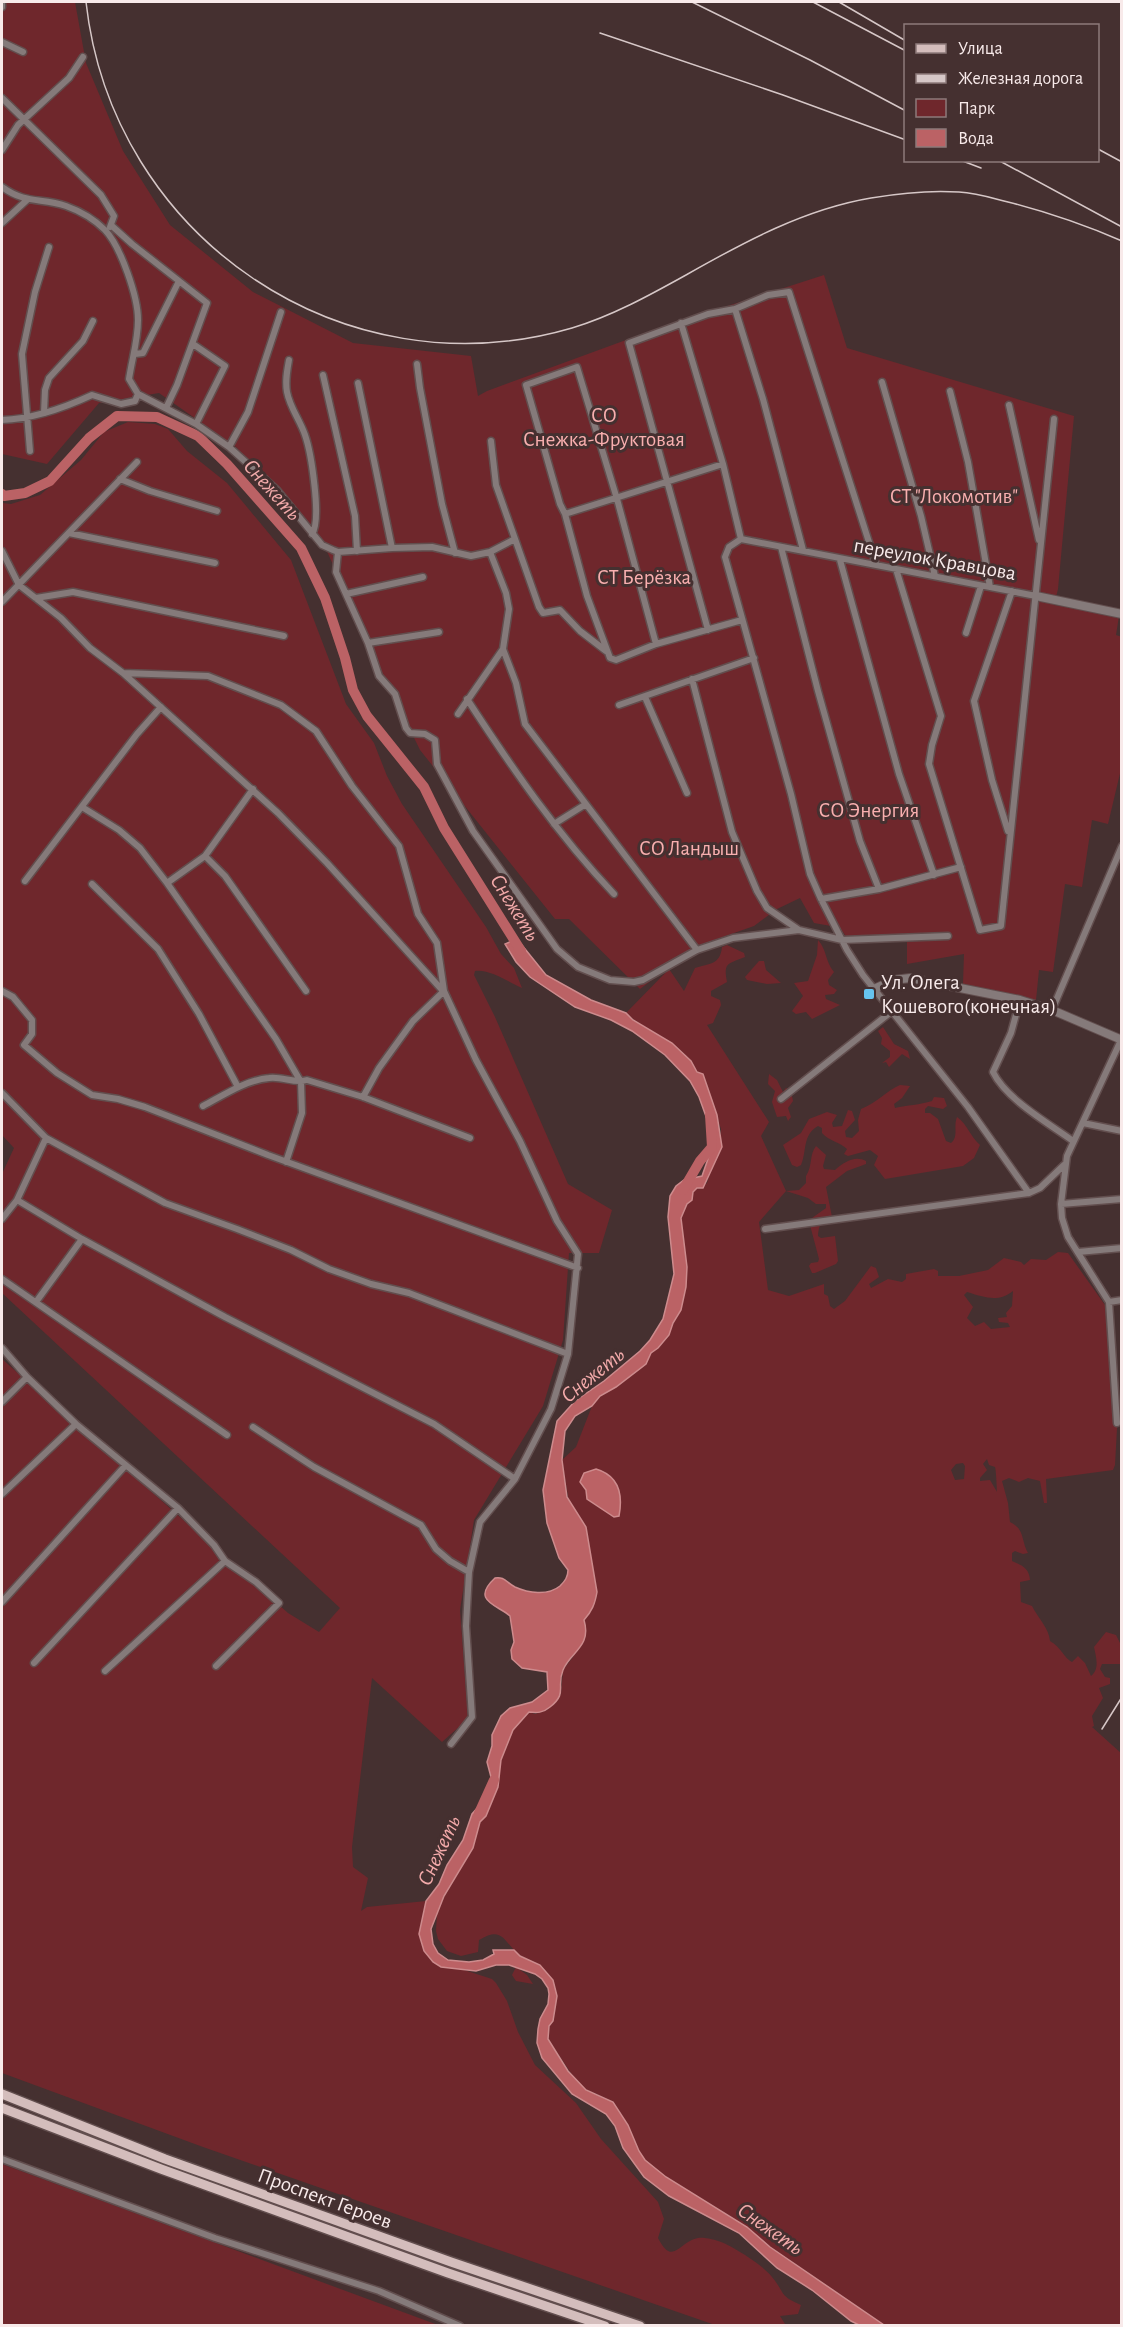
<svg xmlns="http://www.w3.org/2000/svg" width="1123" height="2327" font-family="'Alegreya Sans',sans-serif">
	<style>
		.green { fill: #6f272c; fill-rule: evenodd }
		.water { fill: #bb6265; stroke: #cd8b8d; stroke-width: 1.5 }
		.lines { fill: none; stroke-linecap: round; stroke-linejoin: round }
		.river { stroke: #bb6265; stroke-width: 10 }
		.minor-casing { stroke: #624e4e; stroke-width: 9 }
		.tertiary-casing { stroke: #624e4e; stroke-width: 10 }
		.primary-casing { stroke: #624e4e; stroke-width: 12 }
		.minor { stroke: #857a7a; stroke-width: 6 }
		.tertiary { stroke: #857a7a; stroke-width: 8 }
		.primary { stroke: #d4bdbc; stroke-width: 9 }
		.rail { stroke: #d6c7c7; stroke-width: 1.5 }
		.poi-dot { fill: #66c4ef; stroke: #453030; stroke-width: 2 }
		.labels { text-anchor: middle; stroke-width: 6; stroke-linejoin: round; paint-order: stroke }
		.park-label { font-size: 21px; fill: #f9afaf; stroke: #453030 }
		.street-label { font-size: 21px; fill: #f8eaea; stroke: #453030 }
		.poi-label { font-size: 21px; fill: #f8eaea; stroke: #453030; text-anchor: start }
		.water-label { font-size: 22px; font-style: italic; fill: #f3aaaa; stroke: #453030 }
	</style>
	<rect width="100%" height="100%" fill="#453030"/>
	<path class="green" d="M2 2H75L86 63 123 151 170 225 253 292 353 343 471 356 478 396 487 391 656 329 824 275 847 348 1074 416 1058 589 1054 605 1119 616 1116 635 1122 637V765L1108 824 1092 820 1082 887 1065 884 1053 972 1039 970 1036 1000 963 984 964 954 907 964V940L847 938 836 922 831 926 814 923 800 898 777 909 754 926 697 946 640 989 569 919H555L420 750 374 656 325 547 236 447 159 393 99 403 47 464 2 454Z
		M128 422 155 424 168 429 187 451 227 483 291 560 346 704 374 743 387 776 402 804 486 927 501 954 514 968 522 988C508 982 490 969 475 971L474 975 495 1017 568 1184 612 1210 599 1253H569L563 1340 543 1406 474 1520 460 1610 468 1719 442 1742 372 1678 352 1847 353 1867 368 1878 361 1911 367 1907 426 1901 419 1934 441 1967 461 1969 492 1979 496 1983 507 2001 518 2032 535 2065 576 2103 601 2139 658 2202 664 2219 658 2238C673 2267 678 2242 698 2238 705 2237 715 2240 721 2242 734 2247 764 2266 772 2277 786 2294 778 2295 801 2305L798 2314 780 2316 785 2324 784 2325H715L203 2147 2 2073V1359L288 1613 319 1632 340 1608 2 1293V1174L14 1148 2 1135V503L11 504 40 495 81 460 104 432Z
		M818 940C827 950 825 961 834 972L828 980 829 985 837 990 834 994 825 995 826 999 840 1005 812 1019 806 1012 796 1014 792 1011 803 996 794 983 808 981 817 955Z
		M727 945 744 953 745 957C728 964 723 962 727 982L711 991V996L720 1000 721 1005 713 1023 707 1025 769 1122 761 1136 786 1191 799 1190 806 1183V1176C813 1165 809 1155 816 1146L826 1155 823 1166 824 1169 835 1170C844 1162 855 1155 866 1161V1164L847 1171 826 1187 832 1217C821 1221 819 1224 818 1236L821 1238 835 1236 838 1261 836 1264 815 1273H812L809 1266 811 1263 818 1262 819 1259 810 1225 812 1218 826 1208V1204H816L808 1198 786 1191 759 1222 768 1290 789 1296 824 1284V1294L828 1296 830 1306 834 1309 845 1301 871 1266 876 1268 879 1277 869 1284 871 1288 888 1279 902 1282 906 1279V1274L934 1269 938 1271V1276H959L988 1270 1004 1258 1021 1262 1024 1265 1031 1259 1046 1260 1058 1252 1068 1253 1105 1305 1116 1375 1118 1410 1115 1465 1113 1470 1046 1479 1047 1503H1044L1040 1481 1028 1478 1019 1482 1009 1478 1002 1481 1008 1503 1010 1522C1025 1529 1021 1541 1028 1553L1023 1554 1015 1551 1012 1553V1561C1023 1566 1029 1568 1030 1580L1020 1582 1021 1602 1032 1606C1038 1618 1049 1628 1050 1641 1061 1647 1064 1658 1072 1662L1078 1656 1085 1663 1091 1676C1100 1669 1096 1657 1094 1647L1106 1632 1116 1635 1121 1645V1664H1102L1100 1669 1105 1677 1110 1678V1684L1099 1688 1103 1698 1092 1716 1094 1726 1092 1727 1122 1754 1121 2325H884L770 2247 747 2227 666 2177 645 2160 639 2151 628 2125 618 2109 597 2094 586 2090 575 2079 548 2039 549 2025 557 1996C552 1987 546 1969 537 1964 531 1960 523 1958 517 1953 503 1940 502 1926 479 1940L478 1952 461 1956 447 1951 438 1939 436 1931 437 1913 444 1896 473 1848 480 1822 486 1816 498 1787 501 1760 513 1730 529 1712 535 1714 547 1710 561 1694 563 1670 573 1657 586 1626 584 1620C593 1611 595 1604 597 1592L586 1527 569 1502 562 1460 576 1447 592 1406 600 1396 616 1387 646 1364 651 1353 658 1348 669 1335 673 1323 681 1310 687 1267 681 1218 693 1192 697 1188 700 1189 707 1183 713 1162 720 1153 721 1129 703 1074 697 1072C682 1042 649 1034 626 1013L669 969 684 991 695 968C710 963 720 965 722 947ZM1013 1291 1012 1306 1006 1313 1007 1317 998 1318 999 1322 1008 1323 1010 1327 991 1329 984 1322 975 1326 967 1318 973 1307 964 1295 967 1292C984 1297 998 1303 1013 1291ZM987 1459 989 1465 995 1467C996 1469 997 1489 997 1492L990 1480 980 1481V1478L987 1470 983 1464ZM963 1463 965 1466 964 1479 955 1480 951 1470 956 1464Z
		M759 961H764L766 970 781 983 767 984 747 980 745 977Z
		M883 1027 894 1044 908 1051 910 1059 902 1054 889 1067 886 1062 882 1063 890 1057V1051L881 1044 882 1038 878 1031Z
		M769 1074 777 1080 783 1092 786 1088 791 1091 793 1101 788 1108 791 1117 788 1121 786 1116 777 1117 772 1102 775 1091 768 1084Z
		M900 1085 910 1086 902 1098 894 1104 895 1108C907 1105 920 1105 932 1101L934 1097 944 1098 947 1106 943 1109 928 1106 925 1109V1113H930L938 1119 946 1141 951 1143C959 1136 953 1127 957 1117 968 1125 969 1135 980 1145L974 1158 963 1166 885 1179 874 1165 878 1156 870 1150 848 1156 844 1154 847 1149C840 1142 829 1141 822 1133V1128L818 1126C802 1135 807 1152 801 1165L797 1167 792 1165 783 1145 801 1133 809 1119 827 1112 837 1115 832 1123 833 1127 842 1126 848 1110 852 1111 855 1120 845 1131 846 1137 852 1138 859 1131 858 1120 861 1109C878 1102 886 1091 900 1085Z
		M516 1967 527 1975 533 1984 516 1981 512 1975Z
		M2 2164 438 2325H2Z"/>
	<path class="water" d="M517 939 546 975 591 1000 626 1013 633 1020 672 1043 691 1061 697 1072 703 1074 717 1115 722 1147 703 1188H697L693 1192 692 1200 687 1204 681 1218 687 1267 686 1287 681 1310 673 1323 669 1335 658 1348 651 1353 646 1364 616 1387 600 1396 592 1406 575 1416 565 1431 562 1460 567 1497 586 1527 597 1592C595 1604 592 1611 584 1620 592 1647 570 1652 563 1670 556 1687 568 1693 550 1707 543 1713 537 1713 529 1712L513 1730 501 1760 498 1787 486 1816 480 1822 473 1848 444 1896 431 1929 433 1944 438 1953 448 1960 469 1962 483 1960 494 1954 493 1950H514L520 1956 540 1965 553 1980 557 1996 553 2021 549 2026 548 2039 568 2071 586 2090 613 2102 628 2125 639 2151 645 2160 666 2177 747 2227 770 2247 884 2325H859L851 2321 812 2290 777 2268 739 2233 669 2196 644 2177 623 2148 615 2126 606 2114 572 2094 542 2058 537 2043 538 2029 540 2019 548 2004 549 1994 548 1988 542 1979 535 1974 509 1965H496L476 1971 441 1967 433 1962 424 1951 419 1934 426 1901 439 1884 447 1865 463 1840 472 1814 488 1796 491 1777 487 1762 492 1746V1735L501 1716 510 1708 532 1702 548 1690 547 1672 522 1668 512 1659 511 1650 514 1642 510 1616C498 1605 470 1601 495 1578 504 1576 507 1583 515 1587 528 1593 548 1596 560 1586 565 1581 568 1577 568 1570L559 1558 547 1523 543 1490 557 1421 575 1401 604 1381 640 1351 650 1340 663 1319 674 1274 668 1217 670 1196 676 1186 684 1180 702 1176 710 1153 712 1133 699 1097 690 1081 665 1055 632 1031 611 1020 575 1007 530 977 516 962 505 944Z
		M596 1469C620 1476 623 1495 619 1516L614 1517 587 1499 586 1490 580 1482 584 1473Z"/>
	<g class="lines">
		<path class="river" d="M2 494 4 496 25 493 50 481 89 438 117 416 157 417 198 436 227 464 301 548 325 598 345 658 353 690 367 716 424 787 444 828 521 951
			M683 1190 700 1161 712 1147 710 1115
			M479 1813 494 1780"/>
		<g class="minor-casing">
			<path id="minor" d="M2 7V2
				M2 42 23 52
				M2 98 101 195 114 216 110 227
				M2 150 18 125 69 78 83 57
				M2 187C27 205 41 197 66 206 80 211 95 220 105 230 121 247 138 297 138 320 138 340 132 359 129 379L138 394 196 424 229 447 277 490 322 545 333 550 338 552 392 548 432 547 471 556 490 552 515 539
				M2 223 27 200
				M112 226 132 244 207 303 177 385 166 408
				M735 309 763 399 803 550
				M681 323 723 464 741 539
				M193 344 225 366 196 424
				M135 354 143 353 179 281
				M289 360C287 371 285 381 287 392 290 408 300 420 305 435 311 452 322 520 312 534
				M417 364 420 388 442 504 455 553
				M323 375 355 516 357 551
				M882 382 921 516 935 576
				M358 383 392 548
				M950 391 968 462 990 587
				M1009 405 1039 540
				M44 413 45 390 49 378 83 341 93 321
				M2 420C32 419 64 408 92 395L121 404 135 401 138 394
				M491 441 496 485 539 607 543 613 560 610 580 631 606 651
				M229 447 248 412 281 312
				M30 451 22 354 35 292 49 247
				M120 479 150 491 217 511
				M565 514 723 464
				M69 533 215 563
				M741 539 729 547 725 557 791 794 810 874 821 899 847 950 863 975 968 1107 1029 1193
				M741 539 1036 596
				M781 547 818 691 860 841 879 889
				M2 551 19 585 61 618 90 648 123 673 278 813 327 863 443 991
				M338 552 336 572 368 643 379 676 395 694 406 728 410 733 425 734 435 740 437 764 473 831 557 949 578 967 610 980 634 982 643 980 697 950 733 938 799 930 842 940 948 936
				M490 552 506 593 509 609 503 649 516 683 525 724 697 950
				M840 560 899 774 934 875
				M896 569 941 716 932 745 929 764 980 930 1001 926 1054 419
				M346 594 423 577
				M36 598 73 592 284 636
				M2 602 137 462
				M708 630 629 343 708 314 735 309 768 295 789 292 876 564
				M966 633 981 586
				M368 643 439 632
				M656 644 617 499 577 367 526 385 560 504 565 514 587 596 610 658 616 660 656 644 742 620
				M123 673 208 676 281 705 316 731 352 786 399 846 418 914 437 943 444 991 476 1060 520 1141 557 1221 578 1254 568 1354 551 1409 515 1479 480 1522 469 1572 466 1626 472 1717 451 1744
				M692 679 732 832 757 891 767 908 799 930
				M645 697 687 793
				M467 699C512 768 558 835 614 894
				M619 705 754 658
				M458 714 503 649
				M82 807 119 830 140 848 167 883 276 1039 301 1082 302 1113 286 1162
				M554 824 586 804
				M1008 831 992 780 974 701 1012 591
				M205 856 225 876 306 991
				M25 881 137 734 161 707
				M167 883 205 856 253 789
				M92 884 158 949 199 1014 238 1087
				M821 899 879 889 961 867
				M2 991 13 997 32 1020V1034L24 1045 57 1073 92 1095 118 1099 145 1107 268 1155 578 1268
				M1020 1000 1011 1033 993 1072C1006 1099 1048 1123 1073 1141
				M1052 1010 1122 846
				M2 1093 46 1138 165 1203 237 1229 291 1250 329 1269 371 1284 409 1293 568 1354
				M363 1097 379 1068 413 1021 444 991
				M781 1099 891 1012
				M203 1106C224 1095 246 1080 269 1078 282 1076 295 1084 307 1080L363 1097 470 1138
				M1083 1123 1122 1131
				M17 1200 82 1239 225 1317 434 1424 515 1479
				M1061 1204 1122 1199
				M2 1219 17 1200 46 1138
				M765 1229 1029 1193 1040 1188 1064 1165
				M1078 1252 1122 1248
				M2 1279 227 1435
				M36 1302 82 1239
				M1109 1302 1122 1300
				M2 1348 27 1377 76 1424 178 1508 214 1545 225 1561 256 1582 279 1603 216 1666
				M2 1402 27 1377
				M1117 1423 1109 1302 1068 1237 1062 1218 1061 1204 1067 1156 1122 1038
				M253 1427 314 1467 421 1525 436 1549 450 1561 469 1572
				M2 1494 76 1424
				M2 1602 125 1466
				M34 1663 178 1508
				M105 1671 225 1561
				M2 2159 215 2238 379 2291 460 2326"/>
		</g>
		<g class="tertiary-casing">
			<path id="tertiary" d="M1036 596 1122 614
				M874 989 894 980 910 978 1020 1000 1052 1010 1122 1040"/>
		</g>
		<g class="primary-casing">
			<path id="primary" d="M2 2094 165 2159 451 2262 640 2326
				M2 2108 161 2169 448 2273 605 2326"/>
		</g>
		<use href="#minor" class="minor"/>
		<use href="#tertiary" class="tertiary"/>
		<use href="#primary" class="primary"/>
		<path class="rail" d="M86 2C112 237 343 395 572 328 612 316 650 295 686 275 744 242 805 209 871 198 900 193 930 190 959 192 977 193 992 198 1008 202 1047 212 1085 225 1122 241
			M692 2 810 60 906 111
			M813 2 906 51
			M839 2 906 41
			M600 33 783 95 906 140
			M1098 149 1122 162
			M960 160 981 168
			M998 160 1122 227
			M1102 1729 1122 1697"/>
	</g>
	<rect class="poi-dot" x="863" y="988" width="12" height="12" rx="3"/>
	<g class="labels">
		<g class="park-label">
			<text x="604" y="422">СО<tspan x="604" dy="24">Снежка-Фруктовая</tspan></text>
			<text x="954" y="503">СТ "Локомотив"</text>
			<text x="644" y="584">СТ Берёзка</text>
			<text x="869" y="817">СО Энергия</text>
			<text x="689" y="855">СО Ландыш</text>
		</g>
		<g class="street-label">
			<text transform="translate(935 559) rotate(10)" y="7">переулок Кравцова</text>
			<text transform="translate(325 2198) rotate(20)" y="7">Проспект Героев</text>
		</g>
		<g class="poi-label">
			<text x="881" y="989">Ул. Олега<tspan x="881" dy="24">Кошевого(конечная)</tspan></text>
		</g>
		<g class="water-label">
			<text transform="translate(273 489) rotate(48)" y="8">Снежеть</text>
			<text transform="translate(516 907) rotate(58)" y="8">Снежеть</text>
			<text transform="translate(592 1374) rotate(-39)" y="8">Снежеть</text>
			<text transform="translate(438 1850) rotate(-65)" y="8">Снежеть</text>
			<text transform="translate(771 2228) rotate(35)" y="8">Снежеть</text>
		</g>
	</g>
	<rect width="1123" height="2327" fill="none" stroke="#f8eaea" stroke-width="6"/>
	<rect x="904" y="24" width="195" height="138" fill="#453030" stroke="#8d7a7a" stroke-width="1.5"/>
	<rect x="916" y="44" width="30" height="9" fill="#d4bdbc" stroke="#8d7a7a" stroke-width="1.5"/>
	<text x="958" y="54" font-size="18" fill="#f8eaea">Улица</text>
	<rect x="916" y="74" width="30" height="9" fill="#d6c7c7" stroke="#8d7a7a" stroke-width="1.5"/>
	<text x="958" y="84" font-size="18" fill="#f8eaea">Железная дорога</text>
	<rect x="916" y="99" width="30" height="18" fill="#6f272c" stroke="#8d7a7a" stroke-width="1.5"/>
	<text x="958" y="114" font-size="18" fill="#f8eaea">Парк</text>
	<rect x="916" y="129" width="30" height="18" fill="#bb6265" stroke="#8d7a7a" stroke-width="1.5"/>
	<text x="958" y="144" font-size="18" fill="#f8eaea">Вода</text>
</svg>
